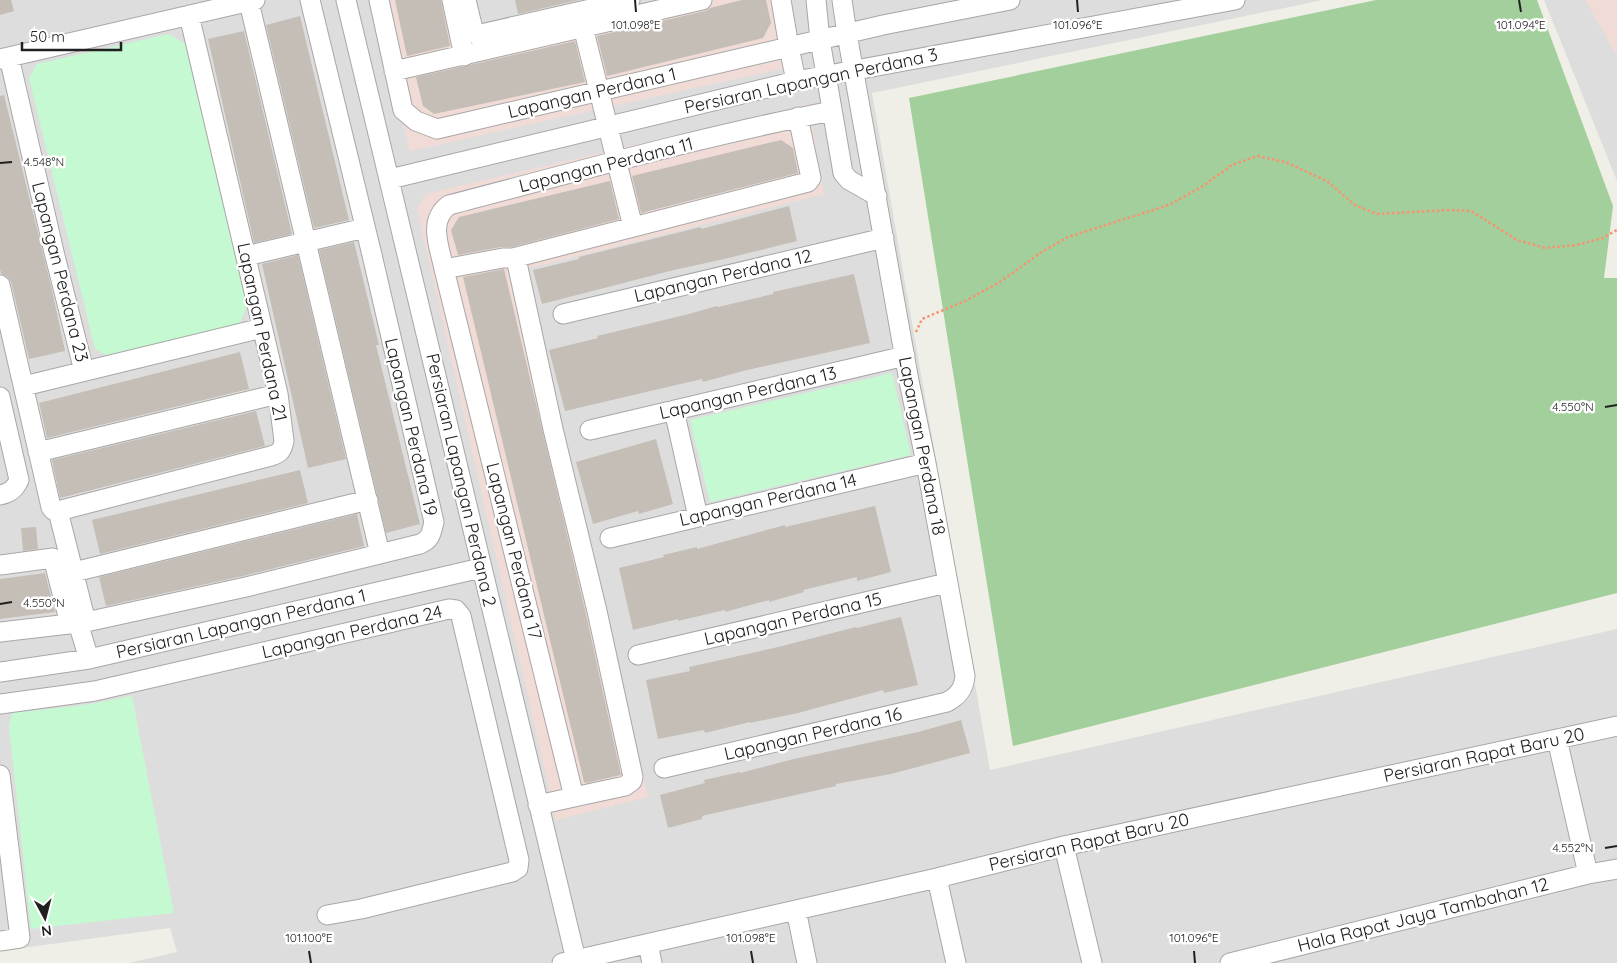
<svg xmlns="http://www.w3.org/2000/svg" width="1617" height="963" font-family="Quicksand,sans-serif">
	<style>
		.residential { fill: #dedddd }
		.commercial { fill: #f1dbd6 }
		.forest { fill: #a3cf9c }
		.park { fill: #c5f9d1 }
		.building { fill: #c5beb6 }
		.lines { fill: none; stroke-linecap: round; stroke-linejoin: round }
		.minor-casing { stroke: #a7a7a7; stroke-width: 21 }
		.path { stroke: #f89270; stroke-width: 2.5; stroke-dasharray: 2.5 2.5; stroke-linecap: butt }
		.minor { stroke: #fff; stroke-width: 19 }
		.ticks { fill: none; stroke: #202020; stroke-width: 2 }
		.labels { text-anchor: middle; stroke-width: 5; stroke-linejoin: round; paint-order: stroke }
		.street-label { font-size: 18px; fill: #202020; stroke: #fff }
		.ticks-label { font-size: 12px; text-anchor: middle; fill: #202020; stroke: #fff; stroke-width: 5; stroke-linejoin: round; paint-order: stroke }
	</style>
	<rect width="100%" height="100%" fill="#f0efe7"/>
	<path class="residential" d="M0 0H1323L872 93 990 770 1617 629V963H129L177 952 170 928 0 951Z
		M1544 0H1617V181Z"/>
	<path class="commercial" d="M371 0H456L467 51 684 0H786L795 66 410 151Z
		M1585 0H1617V56Z
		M809 104 824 194 518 271 648 797 556 820 417 209 426 194Z"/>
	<path class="forest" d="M1376 0H1537L1613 206 1604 278H1617V593L1013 746 909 98Z"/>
	<path class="park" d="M168 34 185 43 247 304 240 324 108 356 95 349 29 78 37 64Z
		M892 373 911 455 710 502 690 420Z
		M132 696 174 913 31 929 9 727 12 713 85 705Z"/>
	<path class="building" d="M0 0H11L14 11 0 15Z
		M395 0H441L450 46 407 56Z
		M515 0H579L518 14Z
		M742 0H766L771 23 763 38 607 76 597 36 705 11 710 8Z
		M300 16 349 220 314 228 266 25Z
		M244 31 292 234 254 243 208 39Z
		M575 41 585 82 434 114 423 106 416 77Z
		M4 95 52 290 65 351 29 359 11 282 8 277 1 274 0 269V96Z
		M781 140 793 148 798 173 641 213 632 176Z
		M610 181 619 219 512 247H501L458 255 451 230 459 217Z
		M789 206 797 241 720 260 674 270 542 304 533 270 579 259V257L701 227V229Z
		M354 242 379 345H376L420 524 386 533 319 250Z
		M298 255 346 459 308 468 262 264Z
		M504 269 586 614 621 775 586 783 584 782 463 277Z
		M854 274 870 343 743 371 703 382 702 379 565 411 549 350 598 338 597 336 685 315 717 306 718 307 773 294V292Z
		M240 352 249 389 47 438 39 403Z
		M256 411 265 446 60 498 52 460Z
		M656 439 673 504 639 514 638 511 593 524 576 462Z
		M300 470 308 503 100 554 92 520Z
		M875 506 891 572 857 581V577L803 590 804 592 769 602V600L725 612V610L678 621V619L633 630 619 568 664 557 663 555 697 547V549L785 525V527Z
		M357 514 364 546 243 576 106 606 99 577Z
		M36 527 38 549 23 551 21 528Z
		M45 573 55 612 0 619V579Z
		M901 617 918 685 884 693 883 690 798 713 750 723V722L705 733 704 730 658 739 646 680 690 671 689 667 778 647 856 627 857 628Z
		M961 720 970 753 891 774 836 784V786L702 816V819L668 828 660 795 705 783 704 780 740 772V773L794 759 918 732Z"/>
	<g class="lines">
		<g class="minor-casing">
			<path id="minor" d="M346 0C425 319 497 640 576 960
				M379 0 403 110 416 121 437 129 789 47 796 81
				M452 0 464 56
				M466 0 473 29 476 34H481L630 0
				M781 0 789 47 883 25 1010 0
				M816 0 820 40 843 173 849 180 877 196
				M249 2 380 554
				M583 27 633 227
				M9 57 54 252 84 371
				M0 59 255 0
				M394 71 702 0
				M390 179 796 81 1235 0
				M246 256 365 228
				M513 258 808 182 811 178 798 117
				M444 269 503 258H513L517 263 553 429 597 611 633 777 632 781 625 786 574 797
				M0 285 51 507 53 510 58 511 86 622
				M563 314 884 238
				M24 386 262 328
				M0 397 19 480C15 489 10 493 0 495
				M674 410 698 517
				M590 430 905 356
				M38 452 278 394
				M58 511 271 456C280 453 282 451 284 441L278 394 189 15
				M610 538 926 463
				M0 565 53 558 70 624
				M74 572 368 500
				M78 623 89 659
				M0 632 86 622 246 587 420 544C431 539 431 534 434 522L372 255 310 0
				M638 655 947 583
				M0 672 89 659 481 568
				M0 704 95 691 449 609 456 610 461 616 519 860 518 868 512 872 361 909 327 915
				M1557 739 1588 874
				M664 768 947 702C958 696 964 689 965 676L926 463 909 381 847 34 842 0
				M0 775 20 938 0 941
				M538 805 574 797 444 269C440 248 427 221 449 205 576 172 703 136 832 111
				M1064 846 1092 963
				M937 878 956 963
				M796 910 807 963
				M648 944 652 963
				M562 963 937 878 1064 846 1617 726
				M1230 963 1588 874 1617 869"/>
		</g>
		<path class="path" d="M916 332 922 319 965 301 1000 282 1040 253 1068 237 1169 205 1203 186 1232 165 1257 156 1285 162 1327 181 1355 205 1377 214 1449 210 1471 211 1517 240 1545 248 1577 245 1603 238 1617 230"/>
		<use href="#minor" class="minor"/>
	</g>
	<path class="ticks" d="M635 0 636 12M1077 0 1078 12M1519 0 1521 12M0 163 12 162M1605 407 1617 405M0 604 12 602M1605 848 1617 846M309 951 311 963M751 951 753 963M1194 951 1195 963"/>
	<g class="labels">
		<g class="street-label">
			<text transform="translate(811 81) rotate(-12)" y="6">Persiaran Lapangan Perdana 3</text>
			<text transform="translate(592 93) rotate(-13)" y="6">Lapangan Perdana 1</text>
			<text transform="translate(606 165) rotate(-14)" y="6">Lapangan Perdana 11</text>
			<text transform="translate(60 272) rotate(76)" y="6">Lapangan Perdana 23</text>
			<text transform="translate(723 276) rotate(-13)" y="6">Lapangan Perdana 12</text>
			<text transform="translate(262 332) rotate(78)" y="6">Lapangan Perdana 21</text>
			<text transform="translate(748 393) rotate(-13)" y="6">Lapangan Perdana 13</text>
			<text transform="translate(411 427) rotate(77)" y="6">Lapangan Perdana 19</text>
			<text transform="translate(922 446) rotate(79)" y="6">Lapangan Perdana 18</text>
			<text transform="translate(461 480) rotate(77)" y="6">Persiaran Lapangan Perdana 2</text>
			<text transform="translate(768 500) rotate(-13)" y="6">Lapangan Perdana 14</text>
			<text transform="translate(514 551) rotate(76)" y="6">Lapangan Perdana 17</text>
			<text transform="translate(793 619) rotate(-13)" y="6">Lapangan Perdana 15</text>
			<text transform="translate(241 624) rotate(-13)" y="6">Persiaran Lapangan Perdana 1</text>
			<text transform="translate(352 632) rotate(-13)" y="6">Lapangan Perdana 24</text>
			<text transform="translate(813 734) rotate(-13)" y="6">Lapangan Perdana 16</text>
			<text transform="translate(1484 755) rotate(-12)" y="6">Persiaran Rapat Baru 20</text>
			<text transform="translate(1089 842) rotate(-13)" y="6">Persiaran Rapat Baru 20</text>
			<text transform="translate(1423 915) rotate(-14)" y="6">Hala Rapat Jaya Tambahan 12</text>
		</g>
	</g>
	<g class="ticks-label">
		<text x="636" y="29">101.098°E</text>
		<text x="1078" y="29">101.096°E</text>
		<text x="1521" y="29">101.094°E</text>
		<text x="44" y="166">4.548°N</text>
		<text x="1573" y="411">4.550°N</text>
		<text x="44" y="607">4.550°N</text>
		<text x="1573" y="852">4.552°N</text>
		<text x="309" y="942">101.100°E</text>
		<text x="751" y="942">101.098°E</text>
		<text x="1194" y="942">101.096°E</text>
	</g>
	<g transform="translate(45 918) rotate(173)" stroke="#ffffff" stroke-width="4" paint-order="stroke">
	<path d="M0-4L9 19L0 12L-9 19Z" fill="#202020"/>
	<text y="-8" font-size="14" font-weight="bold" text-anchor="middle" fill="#202020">N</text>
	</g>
	<path d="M22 42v8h99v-8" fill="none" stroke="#202020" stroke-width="2.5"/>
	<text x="30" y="42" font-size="15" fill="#202020" stroke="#ffffff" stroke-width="4" paint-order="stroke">50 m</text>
</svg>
